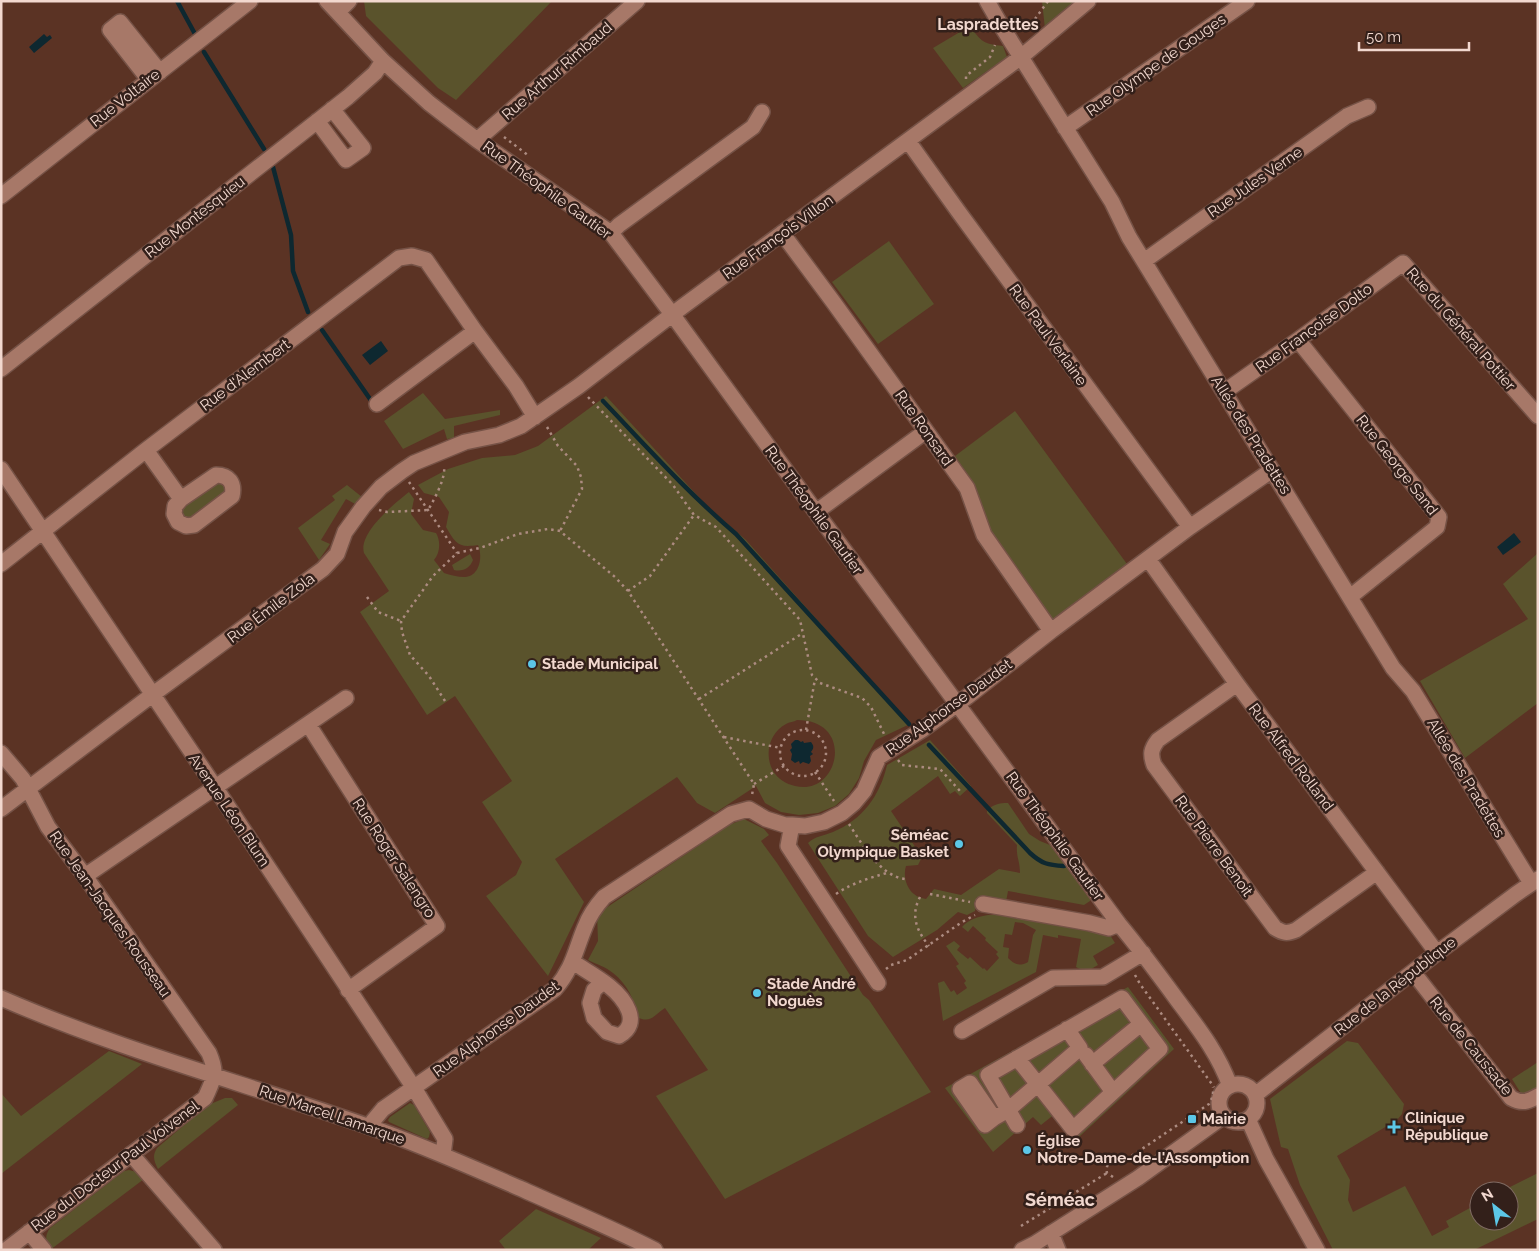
<svg xmlns="http://www.w3.org/2000/svg" width="1539" height="1251" font-family="Raleway,sans-serif">
	<style>
		.green { fill: #5a532c; fill-rule: evenodd }
		.water { fill: #0e2830 }
		.lines { fill: none; stroke-linecap: round; stroke-linejoin: round }
		.stream { stroke: #0e2830; stroke-width: 4.5 }
		.minor-casing { stroke: #755246; stroke-width: 18 }
		.path { stroke: #ac8b80; stroke-width: 2.5; stroke-dasharray: 2.5 4; stroke-linecap: butt }
		.minor { stroke: #a77868; stroke-width: 15 }
		.poi-dot { fill: #5cc7e7; stroke: #33201a; stroke-width: 2 }
		.labels { text-anchor: middle; stroke-width: 5; stroke-linejoin: round; paint-order: stroke }
		.street-label { font-size: 15px; fill: #f2d8cf; stroke: #33201a }
		.poi-label { font-size: 15px; font-weight: bold; fill: #f2d8cf; stroke: #33201a; text-anchor: start }
		.neighbourhood-label { font-size: 16px; font-weight: bold; fill: #f2d8cf; stroke: #33201a }
		.quarter-label { font-size: 18px; font-weight: bold; fill: #f2d8cf; stroke: #33201a }
	</style>
	<rect width="100%" height="100%" fill="#5b3324"/>
	<path class="green" d="M364 1H552L456 100 438 88 366 16Z
		M1042 1H1077L1045 29Z
		M970 26C981 42 984 44 1003 46L1007 57 963 88 933 48Z
		M889 241 934 304 878 344 832 282Z
		M423 393 445 419 500 410V415L454 426V438L447 439 444 429 403 449 384 421Z
		M606 396 706 505 746 540 910 724 876 740 864 761 859 778 849 794 835 806 818 813 799 815 781 812 765 803 756 786 715 813 697 803 677 777 555 859 584 902 548 976 486 896 516 875 522 862 482 802 512 781 455 696 427 715 360 612 389 591 364 553C358 533 395 503 409 492L414 499 411 514 423 530 436 533C441 541 440 553 434 560L444 573C450 575 458 577 464 577 480 577 483 556 478 545 458 548 456 544 446 527L449 512 439 497 424 493 418 485 448 469 482 458 515 455 538 446ZM797 720C856 720 839 797 795 786 786 784 778 779 773 771 764 755 769 733 786 724 789 722 794 722 797 720Z
		M1015 411 1127 564 1054 622 989 534 975 485 955 456Z
		M217 481H224L227 493 191 519 186 520 181 515V507Z
		M347 485 362 497 357 505 346 499 321 540 330 544 319 560 298 528 335 500 332 496Z
		M1538 553V703L1465 758 1420 681 1528 619 1503 584Z
		M470 554 473 560C470 568 463 572 454 570L452 565Z
		M930 740 971 786 960 796 955 791 950 794 938 776 891 811 922 857 918 865 906 866C903 875 906 888 914 894 917 897 922 898 926 899L934 889 961 895 999 869 1020 873C1020 861 1016 857 1017 845L987 813V811C993 804 999 803 1008 803L1029 834 1040 841 1055 847 1091 897 1090 901 1084 905 1008 891 1006 902 977 897 975 911 967 915 958 912 937 930 893 957 868 936 808 843C815 836 823 836 833 832 862 820 880 796 887 765Z
		M744 819 764 829 769 835 761 841 777 863 863 995 869 1000 931 1092 725 1199 656 1096 708 1070 665 1008C654 1015 651 1024 637 1017 635 1000 627 984 613 973 606 967 596 964 588 960L598 941 597 914 729 825Z
		M988 915H997L1110 935 1115 943 1093 956 1098 965 1086 972 1076 967 1081 939 1058 935V938L1043 935 1036 972 943 1021 938 983 944 981 951 992 954 990 957 995 967 988 964 983 966 981 956 966 959 964 946 946 954 941 960 946 957 950 968 959 970 957 983 969 984 968 987 971 999 958 996 954 998 952 985 940 986 938 973 926 968 932 962 927C969 919 978 917 988 915ZM1015 922 1023 923 1036 930 1033 935 1028 962C1019 967 1014 964 1008 958L1009 948 1003 947 1005 934 1012 935Z
		M1128 987 1174 1049 1079 1137 1068 1127 1056 1113 1041 1125 1033 1117 993 1152 945 1088Z
		M1347 1041 1358 1043 1404 1104 1402 1114 1397 1120 1337 1156 1350 1180 1348 1200 1353 1212 1405 1186 1432 1236 1449 1227 1446 1221 1479 1203V1221H1509V1191H1502L1538 1173V1219L1474 1250H1333L1300 1185 1288 1149 1281 1147 1270 1099Z
		M109 1051 142 1064 1 1174V1093L21 1116Z
		M1538 1062V1088L1522 1095 1512 1079Z
		M225 1098H232L238 1105 158 1169C154 1161 152 1156 157 1148L208 1105Z
		M410 1103 414 1105 430 1132 429 1137 427 1139 389 1122 388 1120 390 1117Z
		M129 1170 141 1173 144 1179 50 1250C46 1241 44 1237 50 1228L124 1171Z
		M536 1209 601 1238 588 1250H506L499 1241Z"/>
	<path class="water" d="M44 34 47 37 50 35 52 38 34 53 29 47Z
		M381 341 388 351 370 365 362 355Z
		M1514 533 1521 542 1503 555 1497 547Z
		M795 740H798L801 742 803 741 804 743 811 742C814 746 814 748 811 752L813 754 810 756 811 761 809 764 803 762 800 764 799 761 795 763 791 760 792 754 790 750 792 748 791 744Z"/>
	<g class="lines">
		<path class="stream" d="M177 1 195 34
			M204 52 264 149
			M273 167 291 235 293 271 308 312
			M322 330 370 399
			M603 401C646 446 688 493 736 534L909 724
			M929 745 1030 853C1042 864 1048 865 1064 866"/>
		<g class="minor-casing">
			<path id="minor" d="M327 1 383 61 429 103 477 140 611 233 672 314 816 512 1119 924C1140 949 1159 975 1178 1001 1199 1029 1218 1053 1230 1086
				M987 1 1002 27 1112 202 1129 237 1393 668 1413 691 1531 883
				M338 12 349 1
				M149 80 110 30 120 22 160 72
				M317 121 346 160 363 148 332 109
				M1065 128 1247 1
				M477 140 637 1
				M908 141 958 211 1190 527
				M1 196 250 1
				M611 233 619 225 753 127 762 112
				M782 233 834 303 967 488 984 535 1051 631
				M1144 261 1347 116 1368 107
				M1298 340 1439 517 1437 527 1350 597
				M1 369 348 97 375 73 383 61
				M1224 392 1298 340 1403 263 1538 416
				M377 404 475 331
				M146 450 181 499
				M1 469 215 787 414 1088 445 1139 443 1155
				M216 475C229 475 235 483 232 496L194 525 186 526 178 522 174 514 175 506 181 499Z
				M816 512 926 431
				M1148 559 1237 684 1437 953
				M1 564 146 450 399 258 412 256 426 260 475 331 516 386 535 417
				M1237 684 1158 740C1151 749 1150 754 1154 765L1275 928C1283 933 1287 934 1296 930L1377 872
				M308 724 437 926 348 990
				M1 753 23 779 48 827 85 876 209 1053C218 1074 214 1078 205 1098L6 1250
				M1 809 152 695 323 569 337 554 345 532 363 507 381 487 402 471 414 463 465 442 499 435 521 426 540 413 579 386 682 307 1021 57 1088 1
				M792 825 788 846 878 983
				M85 876 346 698
				M983 904 1090 923 1109 928 1119 924
				M573 962C585 970 598 977 609 986 624 998 643 1023 619 1036L607 1032 594 1018 590 1003 594 990 603 982
				M1413 972 1511 1098C1522 1104 1527 1102 1538 1096
				M1 998C120 1050 247 1084 370 1127 422 1145 473 1168 524 1190 568 1210 612 1228 655 1250
				M962 1031 1053 978 1103 977 1143 953
				M1086 1055 1113 1092
				M1092 1064 1141 1024
				M970 1083 994 1118 985 1125 960 1089Z
				M1219 1103a19 19 0 1 1 38 0a19 19 0 1 1-38 0Z
				M1255 1095 1437 953 1516 894 1538 879
				M994 1118 1008 1110 1080 1048 1067 1029
				M1248 1119 1266 1159 1317 1250
				M1017 1125 988 1075 1122 998 1160 1049 1073 1129 1017 1058
				M370 1127 373 1121 383 1109 555 989C573 968 575 951 585 927 589 916 596 906 604 897L731 814 749 809 766 819 785 825H792L805 826 824 822 842 813 854 803 864 791 879 757 922 730 967 697 1051 631 1190 527 1272 470
				M131 1154 214 1250
				M29 1232 44 1250
				M1051 1233 1058 1250
				M1022 1250 1034 1244 1138 1178 1224 1116"/>
		</g>
		<path class="path" d="M1035 19 1048 1
			M966 79V76L990 57 995 45
			M504 137 529 156
			M588 397 673 485 694 515 716 527 800 620 812 675 820 683 862 698 871 707 885 736
			M547 427 558 446 577 466 581 477 582 489 560 531
			M409 482 457 553
			M379 510 387 512 428 510C434 500 446 478 444 466
			M628 591 650 576 694 515
			M367 597 378 612 401 621
			M699 699 803 633
			M445 701 429 676 410 655 402 632 401 621 433 576 457 553 480 548 518 534 548 529 560 531 615 577 628 591 754 784 752 795
			M806 730 815 679
			M780 753a23 23 0 1 1 46 0a23 23 0 1 1-46 0Z
			M724 737 781 748
			M898 760 902 765 940 769 960 791
			M815 772 834 801
			M754 784 784 766
			M849 824C862 844 880 876 905 879
			M836 894C854 882 870 878 890 872
			M930 894 970 902
			M920 897C910 916 917 931 929 946
			M886 969 891 965 907 960 962 922 975 915
			M1135 975 1140 984 1214 1087
			M1121 1163 1209 1104 1213 1096V1087
			M1113 1177 1107 1173C1105 1163 1112 1158 1121 1163
			M1021 1226 1107 1173"/>
		<use href="#minor" class="minor"/>
	</g>
	<g class="poi-dot">
		<circle cx="532" cy="664" r="5"/>
		<circle cx="959" cy="844" r="5"/>
		<circle cx="757" cy="993" r="5"/>
		<rect x="1187" y="1114" width="10" height="10" rx="2.5"/>
		<path d="M1391.5 1119.5h5v5h5v5h-5v5h-5v-5h-5v-5h5z"/>
		<circle cx="1027" cy="1150" r="5"/>
	</g>
	<g class="labels">
		<g class="street-label">
			<text transform="translate(1156 65) rotate(-35)" y="5">Rue Olympe de Gouges</text>
			<text transform="translate(557 71) rotate(-41)" y="5">Rue Arthur Rimbaud</text>
			<text transform="translate(125 98) rotate(-38)" y="5">Rue Voltaire</text>
			<text transform="translate(1255 182) rotate(-35)" y="5">Rue Jules Verne</text>
			<text transform="translate(547 190) rotate(36)" y="5">Rue Théophile Gautier</text>
			<text transform="translate(195 217) rotate(-38)" y="5">Rue Montesquieu</text>
			<text transform="translate(778 237) rotate(-36)" y="5">Rue François Villon</text>
			<text transform="translate(1314 328) rotate(-36)" y="5">Rue Françoise Dolto</text>
			<text transform="translate(1461 329) rotate(49)" y="5">Rue du Général Pottier</text>
			<text transform="translate(1048 335) rotate(54)" y="5">Rue Paul Verlaine</text>
			<text transform="translate(245 375) rotate(-37)" y="5">Rue d'Alembert</text>
			<text transform="translate(924 428) rotate(55)" y="5">Rue Ronsard</text>
			<text transform="translate(1251 435) rotate(58)" y="5">Allée des Pradettes</text>
			<text transform="translate(1397 465) rotate(52)" y="5">Rue George Sand</text>
			<text transform="translate(814 510) rotate(54)" y="5">Rue Théophile Gautier</text>
			<text transform="translate(271 608) rotate(-37)" y="5">Rue Émile Zola</text>
			<text transform="translate(949 707) rotate(-36)" y="5">Rue Alphonse Daudet</text>
			<text transform="translate(1291 757) rotate(53)" y="5">Rue Alfred Rolland</text>
			<text transform="translate(1466 778) rotate(59)" y="5">Allée des Pradettes</text>
			<text transform="translate(229 810) rotate(56)" y="5">Avenue Léon Blum</text>
			<text transform="translate(1055 836) rotate(54)" y="5">Rue Théophile Gautier</text>
			<text transform="translate(1214 846) rotate(54)" y="5">Rue Pierre Benoit</text>
			<text transform="translate(394 858) rotate(57)" y="5">Rue Roger Salengro</text>
			<text transform="translate(110 914) rotate(55)" y="5">Rue Jean-Jacques Rousseau</text>
			<text transform="translate(1395 986) rotate(-38)" y="5">Rue de la République</text>
			<text transform="translate(496 1029) rotate(-36)" y="5">Rue Alphonse Daudet</text>
			<text transform="translate(1471 1046) rotate(51)" y="5">Rue de Caussade</text>
			<text transform="translate(332 1115) rotate(19)" y="5">Rue Marcel Lamarque</text>
			<text transform="translate(115 1166) rotate(-37)" y="5">Rue du Docteur Paul Voivenel</text>
		</g>
		<g class="poi-label">
			<text x="542" y="669">Stade Municipal</text>
			<text x="949" y="840" text-anchor="end">Séméac<tspan x="949" dy="17">Olympique Basket</tspan></text>
			<text x="767" y="989">Stade André<tspan x="767" dy="17">Noguès</tspan></text>
			<text x="1405" y="1123">Clinique<tspan x="1405" dy="17">République</tspan></text>
			<text x="1202" y="1124">Mairie</text>
			<text x="1037" y="1146">Église<tspan x="1037" dy="17">Notre-Dame-de-l'Assomption</tspan></text>
		</g>
		<g class="neighbourhood-label">
			<text x="988" y="30">Laspradettes</text>
		</g>
		<g class="quarter-label">
			<text x="1060" y="1206">Séméac</text>
		</g>
	</g>
	<rect width="1539" height="1251" fill="none" stroke="#f2d8cf" stroke-width="5"/>
	<g transform="translate(1494 1206) rotate(329)"><circle r="24" fill="#33201a" stroke="#7f6a62"/>
	<path d="M0-4L9 19L0 12L-9 19Z" fill="#5cc7e7"/>
	<text y="-8" font-size="14" font-weight="bold" text-anchor="middle" fill="#f2d8cf">N</text>
	</g>
	<path d="M1359 42v8h110v-8" fill="none" stroke="#f2d8cf" stroke-width="2.5"/>
	<text x="1366" y="42" font-size="15" fill="#f2d8cf" stroke="#33201a" stroke-width="4" paint-order="stroke">50 m</text>
</svg>
